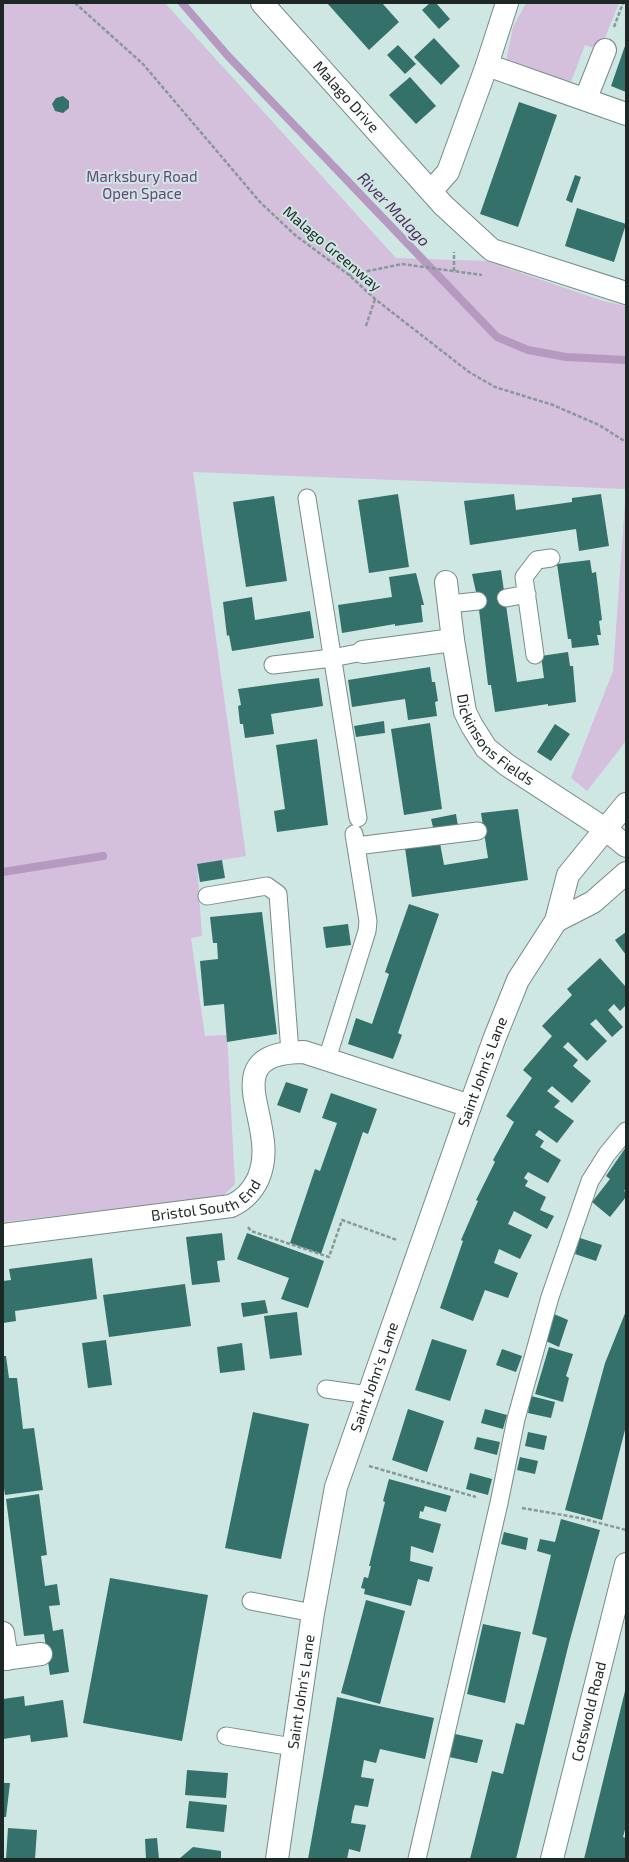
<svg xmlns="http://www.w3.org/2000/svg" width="629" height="1862" font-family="'Exo 2',sans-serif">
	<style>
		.green { fill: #d4bfdd }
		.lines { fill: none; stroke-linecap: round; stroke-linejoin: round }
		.stream { stroke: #b699c1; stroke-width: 8 }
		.building { fill: #33716a }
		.lane-casing { stroke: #758c88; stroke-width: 19 }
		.street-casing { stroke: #758c88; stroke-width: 24 }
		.secondary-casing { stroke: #758c88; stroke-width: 24 }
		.path { stroke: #869996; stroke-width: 2.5; stroke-dasharray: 4 2; stroke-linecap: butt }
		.lane { stroke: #fff; stroke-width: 17 }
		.street { stroke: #fff; stroke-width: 22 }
		.secondary { stroke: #fff; stroke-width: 22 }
		.labels { text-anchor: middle; stroke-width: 4; stroke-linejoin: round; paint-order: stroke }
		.street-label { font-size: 15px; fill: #1d2725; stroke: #cee7e3 }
		.park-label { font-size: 15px; fill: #6b4479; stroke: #cee7e3 }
		.water-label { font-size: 16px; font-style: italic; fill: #542e62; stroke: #cee7e3 }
	</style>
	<rect width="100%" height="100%" fill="#cee7e3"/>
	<path class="green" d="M3 3H165L396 258 486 261 603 301 626 306V741L587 791 571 778 613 671 626 489 193 472 246 856 197 864 202 936 191 938 205 1036 227 1035 235 1184 223 1196 3 1222Z
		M526 3H619L600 50 585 45 571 82 506 61 513 27Z"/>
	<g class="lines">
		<path class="stream" d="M182 3 228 56 497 337 528 350 566 357 626 360
			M3 872 103 856"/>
	</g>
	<path class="building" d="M327 3H382L399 22 369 50Z
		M430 3H436L450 19 439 29 422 10Z
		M434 38 460 66 441 85 414 57Z
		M626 43V92L611 86Z
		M398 45 416 64 405 74 387 55Z
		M410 77 436 106 416 124 389 95Z
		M63 96 69 101V108L63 113 55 111 52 104 56 98Z
		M519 102 557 115 518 227 480 214Z
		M575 175 581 177 572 203 566 200Z
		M577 208 626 224 614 262 565 246Z
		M398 494 409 567 369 573 358 500Z
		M514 494 516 510 572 502V498L601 494 609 546 579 551 576 529 470 545 464 501Z
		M274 496 287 581 246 587 233 502Z
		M590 560 592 573 596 572 602 620 599 621 601 635H597L599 645 572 648 571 639H568L557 564Z
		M501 570 517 682 544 678 541 656 568 652 570 666H573L576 702 548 706V704L495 712 491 685H488L478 601 472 574Z
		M416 573 424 605H421L423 622 395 626V624L342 633 338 605 392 597 389 577Z
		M252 597 255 620 310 611 314 638 232 651 229 635 227 636 223 602Z
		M430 667 432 682H435L438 701 435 702 437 716 408 720 405 699 352 707 348 680Z
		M319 678 323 706 271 714 274 734 245 738 243 724H240L238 706 241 705 238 689Z
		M384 721 385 733 356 737 354 726Z
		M430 723 442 809 404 815 391 729Z
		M555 724 570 734 551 761 537 752Z
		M317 739 328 825 277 832 274 811 285 809 276 745Z
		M518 809 528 880 412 897 405 848 440 843 444 865 488 858 481 813Z
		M456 814 458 826 434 831 431 819Z
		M222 860 225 878 200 882 197 864Z
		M409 904 439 914 401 1024 398 1033 402 1035 393 1059 348 1044 356 1018 372 1024 389 974 385 972Z
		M262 912 277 1034 227 1042 224 1004 204 1006 200 961 218 959 217 943H213L210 917Z
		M348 924 351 945 326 948 323 927Z
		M626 932V955L615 940Z
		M600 958 626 987V1005L620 1011 614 1004 608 1010 623 1027 612 1037 596 1019 590 1024 607 1041 587 1061 568 1042 563 1047 578 1060 573 1066 591 1081 572 1103 552 1086 547 1091 560 1101 554 1107 574 1121 557 1143 539 1130 535 1135 544 1141 540 1147 561 1160 548 1183 528 1172 524 1178 528 1181 525 1186 546 1197 540 1210 554 1216 547 1229 514 1211 508 1224 532 1235 520 1259 499 1249 494 1263 518 1273 508 1298 485 1290 473 1321 440 1308 463 1241 461 1240 478 1201 476 1200 495 1162 493 1160 514 1122 506 1116 532 1078 523 1070 552 1036 542 1026 572 995 567 989Z
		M286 1082 308 1089 300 1113 277 1105Z
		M331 1093 377 1109 368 1134 363 1132 321 1254 290 1243 315 1169 320 1171 337 1123 322 1118Z
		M626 1147V1188L624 1191 626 1192V1197L610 1217 592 1202 610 1179 606 1176Z
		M222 1233 225 1260 217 1261 220 1282 192 1285 186 1237Z
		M247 1233 324 1261 308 1308 281 1299 289 1278 237 1259Z
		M580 1238 602 1245 596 1261 575 1254Z
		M92 1258 97 1299 15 1311 16 1321 3 1323V1281L11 1280 9 1269Z
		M185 1284 191 1326 109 1337 103 1295Z
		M265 1300 268 1313 243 1317 241 1303Z
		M626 1311V1426L602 1520 565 1510 605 1363Z
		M297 1312 302 1355 270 1359 264 1316Z
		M554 1314 568 1320 559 1347 546 1341Z
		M432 1339 467 1350 450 1401 415 1390Z
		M106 1340 112 1385 88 1388 82 1343Z
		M242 1343 245 1370 220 1373 217 1347Z
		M549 1347 573 1354 566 1376 569 1378 563 1402 535 1394Z
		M502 1349 522 1356 516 1372 496 1365Z
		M3 1356H6L9 1378H17L23 1429 34 1428 43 1490 5 1495 3 1482Z
		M531 1396 555 1402 551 1418 528 1413Z
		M408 1409 444 1421 427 1472 392 1460Z
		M485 1409 507 1415 503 1429 481 1423Z
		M253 1412 309 1424 281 1559 225 1548Z
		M528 1432 547 1436 544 1450 525 1446Z
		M477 1437 500 1442 497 1455 474 1449Z
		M520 1457 538 1461 535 1474 517 1470Z
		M470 1473 492 1479 488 1495 466 1489Z
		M389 1479 451 1496 446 1512 425 1506 423 1512 420 1511 419 1518 441 1524 433 1553 411 1546 410 1561 433 1567 429 1582 418 1579 411 1606 364 1594 365 1589 361 1588 364 1577 368 1578 371 1566H369L385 1502 383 1501Z
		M39 1494 47 1555 41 1556 45 1586 57 1584 60 1605 49 1606 53 1631 63 1629 69 1672 50 1675 44 1634 24 1636 6 1499Z
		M561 1519 600 1530 569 1643 516 1859H470L492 1771 503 1774 516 1723 524 1725 547 1638 532 1634 551 1555 537 1551 540 1539 555 1542Z
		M504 1532 528 1538 526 1550 501 1544Z
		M110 1578 208 1595 182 1741 83 1723Z
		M366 1600 405 1611 380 1704 341 1693Z
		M483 1624 521 1632 505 1703 467 1694Z
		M625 1691 626 1826 623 1837 626 1838V1859H584Z
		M24 1696 25 1706 63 1700 68 1737 31 1742 30 1735 3 1739V1699Z
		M337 1697 434 1718 425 1759 380 1749 376 1763 364 1760 361 1777 374 1779 368 1807 355 1805 353 1812 351 1823 366 1825 360 1852 349 1849 347 1859H308Z
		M455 1734 483 1740 477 1763 449 1757Z
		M187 1770 228 1773 226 1798 185 1795Z
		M3 1783H10L6 1817H3Z
		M189 1801 227 1805 224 1832 186 1828Z
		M8 1828 37 1830 35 1859H6Z
		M157 1838 159 1859H146L145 1839Z
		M193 1847 221 1851V1859H179Z"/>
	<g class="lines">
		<g class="lane-casing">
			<path id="lane" d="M307 498 358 818
				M506 598 527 594
				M449 604 478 601
				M535 655 524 577 537 560 551 558
				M273 665 332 658 363 652
				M356 846 478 831
				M207 896 267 886 278 894 290 1052
				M327 1059 367 931 368 921 354 834
				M326 1389 368 1395
				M251 1601 313 1613
				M226 1736 293 1747
				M417 1859 499 1503 516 1419 550 1297 590 1181 607 1154 626 1131"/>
		</g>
		<g class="street-casing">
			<g id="street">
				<path id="s1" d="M262 3 443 205 492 250 626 293"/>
				<path d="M487 65 626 114"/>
				<path d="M586 98 605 50"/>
				<path d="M431 191 448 172 487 65 507 3"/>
				<path id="s2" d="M446 582 453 640 465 712 472 726 486 748 507 765 605 829 626 846"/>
				<path d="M363 652 453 640"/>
				<path id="s3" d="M3 1235 231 1206C244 1200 252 1192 258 1179 269 1154 261 1129 256 1104 254 1095 252 1084 255 1074 261 1054 287 1052 304 1052L470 1106"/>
				<path d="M3 1633 7 1659"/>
				<path d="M3 1659 41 1654"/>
				<path id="s4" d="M552 1859 626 1564"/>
			</g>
		</g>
		<g class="secondary-casing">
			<g id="secondary">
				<path d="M556 921 593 902 626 873"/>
				<path id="s5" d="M277 1859 313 1613 336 1487 470 1106 495 1037 518 980 556 921 568 875 626 804"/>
			</g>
		</g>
		<path class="path" d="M75 3 143 64 260 202 295 235 349 275 375 299 469 372 495 387 553 405 599 425 626 442
			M614 27 623 3
			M454 271V252
			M349 275 402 264 482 275
			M366 326 375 299
			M248 1227 251 1231 329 1257 342 1220 397 1240
			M369 1466 476 1497
			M522 1508 580 1518 626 1530"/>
		<use href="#lane" class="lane"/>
		<use href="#street" class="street"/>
		<use href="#secondary" class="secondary"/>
	</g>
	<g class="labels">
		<g class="street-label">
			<text dy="5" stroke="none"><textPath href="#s1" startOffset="126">Malago Drive</textPath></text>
			<text transform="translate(332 249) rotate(40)" y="5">Malago Greenway</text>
			<text dy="5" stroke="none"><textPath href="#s2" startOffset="172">Dickinsons Fields</textPath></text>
			<text dy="5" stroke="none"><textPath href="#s5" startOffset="817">Saint John's Lane</textPath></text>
			<text dy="5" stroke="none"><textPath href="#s3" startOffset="208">Bristol South End</textPath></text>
			<text dy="5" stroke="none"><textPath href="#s5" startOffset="493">Saint John's Lane</textPath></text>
			<text dy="5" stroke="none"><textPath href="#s5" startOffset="169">Saint John's Lane</textPath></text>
			<text dy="5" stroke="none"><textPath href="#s4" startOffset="152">Cotswold Road</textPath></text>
		</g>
		<g class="park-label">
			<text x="142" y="182">Marksbury Road<tspan x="142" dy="17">Open Space</tspan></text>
		</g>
		<g class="water-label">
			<text transform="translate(394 209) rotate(46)" y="6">River Malago</text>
		</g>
	</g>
	<rect width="629" height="1862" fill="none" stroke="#1d2725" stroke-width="8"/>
</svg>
